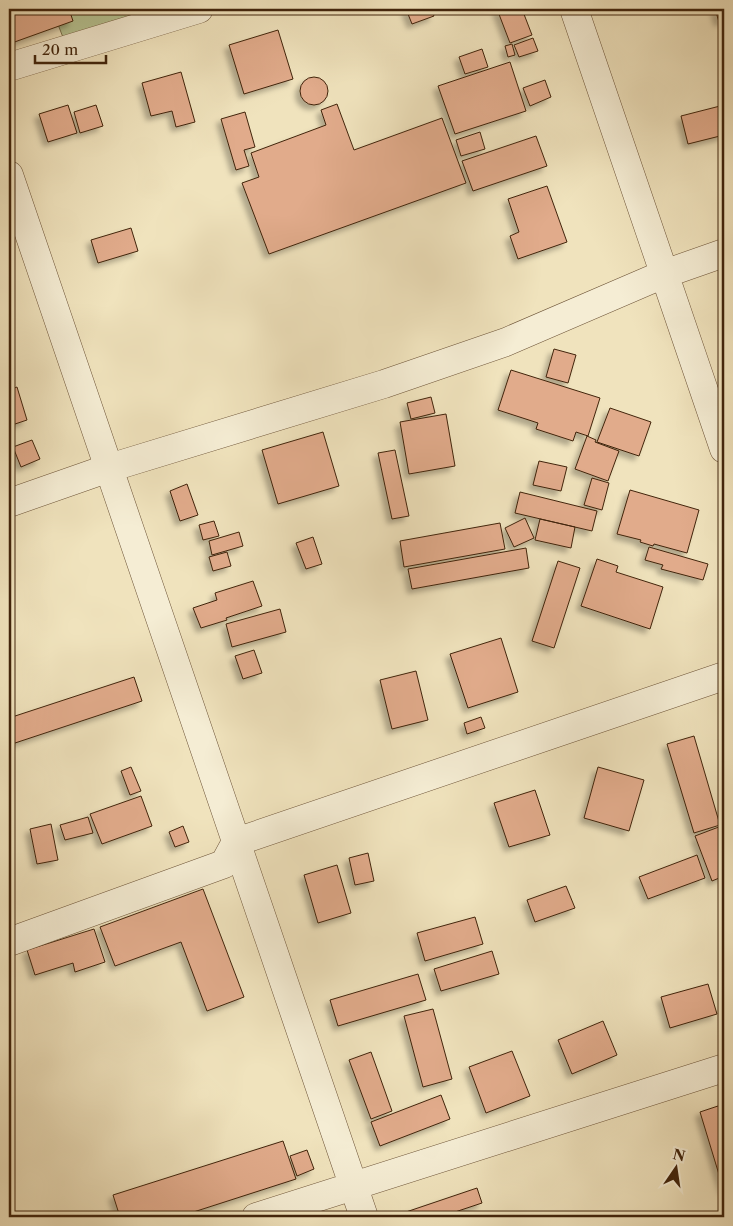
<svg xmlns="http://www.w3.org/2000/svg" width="733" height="1226" font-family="'Libre Caslon Text',serif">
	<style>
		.green { fill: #b7c493; stroke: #7c7450 }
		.building { fill: #e1ab8b; stroke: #41240c; filter: url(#shadow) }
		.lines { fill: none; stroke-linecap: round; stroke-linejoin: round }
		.minor-casing { stroke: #6d5438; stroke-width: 29 }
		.minor { stroke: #f5edd4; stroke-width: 28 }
	</style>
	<defs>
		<filter id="shadow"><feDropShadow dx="-4.5" dy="4.5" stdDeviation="2.5" flood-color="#0004"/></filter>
	</defs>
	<rect width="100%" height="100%" fill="#f0e3bd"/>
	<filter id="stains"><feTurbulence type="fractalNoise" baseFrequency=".004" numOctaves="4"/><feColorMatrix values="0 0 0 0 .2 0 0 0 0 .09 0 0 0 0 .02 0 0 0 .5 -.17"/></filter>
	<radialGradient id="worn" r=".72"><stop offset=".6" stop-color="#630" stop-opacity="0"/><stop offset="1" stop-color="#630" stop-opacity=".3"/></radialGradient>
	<path class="green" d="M52 9H212L71 58Z"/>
	<path class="building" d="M9 9H69L73 21 9 44Z
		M406 9H431L434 16 412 24Z
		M497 9H522L532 35 510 43Z
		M715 9H724V20L719 22Z
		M278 30 293 79 244 94 229 45Z
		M533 38 538 51 519 57 514 45Z
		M512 44 515 55 508 57 505 46Z
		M482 49 488 67 465 74 459 57Z
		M510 62 526 111 455 134 438 86Z
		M181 72 195 122 176 127 172 111 151 116 142 83Z
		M300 91a14 14 0 1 1 28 0a14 14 0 1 1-28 0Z
		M545 80 551 97 530 106 523 88Z
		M337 104 354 150 442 118 466 183 269 254 242 183 259 177 251 153 326 125 321 110Z
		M68 105 77 133 48 142 39 114Z
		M96 105 103 126 80 133 74 112Z
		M724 105V135L688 144 681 116Z
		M245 112 255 147 244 150 249 166 236 170 221 119Z
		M480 132 485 149 461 156 456 140Z
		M536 136 547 166 473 191 462 161Z
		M547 186 567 242 518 259 510 236 519 232 508 199Z
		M131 228 138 251 98 263 91 240Z
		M554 349 576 355 568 383 546 377Z
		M511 370 600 398 588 436 576 432 573 441 536 429 538 423 498 410Z
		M17 387 27 420 9 426V390Z
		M431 397 435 413 411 419 407 403Z
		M610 408 651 422 639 456 597 442Z
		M446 414 455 466 409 474 400 422Z
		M323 432 339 486 278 504 262 450Z
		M587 436 596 440 595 442 619 451 608 481 575 469Z
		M32 440 40 459 21 467 13 447Z
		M395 450 409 516 392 519 378 453Z
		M539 461 567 467 561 491 533 485Z
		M592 478 609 483 602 510 584 505Z
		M187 484 198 515 180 521 170 491Z
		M630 490 699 510 687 553 654 544 653 546 640 542 641 540 617 534Z
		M520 492 597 511 592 531 515 513Z
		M525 518 534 538 514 547 505 528Z
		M540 519 575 527 571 548 535 540Z
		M214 521 219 536 203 540 199 525Z
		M500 523 505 549 404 567 400 541Z
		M239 532 243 546 212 555 209 541Z
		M313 537 322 564 306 569 296 543Z
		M649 547 708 564 703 580 661 569 663 565 645 560Z
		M526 548 529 568 412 589 408 569Z
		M227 552 231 566 213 571 209 557Z
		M597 559 618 566 616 572 663 587 650 629 581 606Z
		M558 561 580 568 554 648 532 641Z
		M253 581 262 606 226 618 227 620 201 628 193 608 217 600 215 593Z
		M280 609 286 632 232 647 226 624Z
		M501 638 518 692 468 708 450 654Z
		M254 650 262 673 243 679 235 656Z
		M416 671 428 720 392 729 380 680Z
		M134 677 142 701 9 745V718Z
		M481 717 485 728 467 734 464 723Z
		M694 736 720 825 694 833 667 744Z
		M131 767 141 791 130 795 121 771Z
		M598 767 644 780 629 831 584 818Z
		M535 790 550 835 509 847 494 803Z
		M141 796 152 826 102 844 90 814Z
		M88 817 93 833 65 840 60 825Z
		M51 824 58 860 37 864 30 829Z
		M724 825V876L712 881 695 836Z
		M183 826 189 842 175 847 169 832Z
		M368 853 374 881 355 885 349 858Z
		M697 855 705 878 648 899 639 877Z
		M337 865 351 913 318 923 304 875Z
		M566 886 575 908 535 922 527 900Z
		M203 889 244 997 207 1011 181 942 115 966 100 927Z
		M475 917 483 944 425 961 417 933Z
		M94 929 105 962 75 972 73 963 35 975 27 950Z
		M492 951 499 974 441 991 434 969Z
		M418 974 426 1000 338 1026 330 1000Z
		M708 984 717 1014 670 1028 661 997Z
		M433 1009 452 1079 423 1087 404 1016Z
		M603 1021 617 1055 572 1074 558 1040Z
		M512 1051 530 1096 486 1113 469 1067Z
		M371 1052 392 1111 371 1119 349 1060Z
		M441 1095 450 1119 380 1146 371 1122Z
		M724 1104V1191L700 1112Z
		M283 1141 296 1179 178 1217H120L113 1195Z
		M307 1150 314 1169 297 1176 290 1156Z
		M477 1188 482 1203 443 1216 444 1217H404L403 1213Z"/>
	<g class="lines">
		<g class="minor-casing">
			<path id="minor" d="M574 9 724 449
				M9 67 199 9
				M9 175 364 1217
				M9 503 109 468 384 384 506 342 664 274 724 253
				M9 942 224 864 236 842 724 676
				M256 1217 724 1068"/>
		</g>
		<use href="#minor" class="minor"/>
	</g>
	<rect width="733" height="1226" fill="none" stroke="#f0e3bd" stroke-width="30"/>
	<rect x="10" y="10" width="713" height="1206" fill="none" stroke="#41240c" stroke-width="2.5"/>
	<rect x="15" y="15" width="703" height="1196" fill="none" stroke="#41240c"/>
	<g transform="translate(676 1168) rotate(13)" stroke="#f5edd4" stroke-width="4" paint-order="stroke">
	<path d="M0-4L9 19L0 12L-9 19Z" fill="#41240c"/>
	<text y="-8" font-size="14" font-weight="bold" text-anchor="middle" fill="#41240c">N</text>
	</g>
	<path d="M35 55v8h71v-8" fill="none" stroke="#41240c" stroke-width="2.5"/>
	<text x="42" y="55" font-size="15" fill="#41240c" stroke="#f5edd4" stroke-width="4" paint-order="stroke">20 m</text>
	<rect width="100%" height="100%" filter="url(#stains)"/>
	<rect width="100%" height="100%" fill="url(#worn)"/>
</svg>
